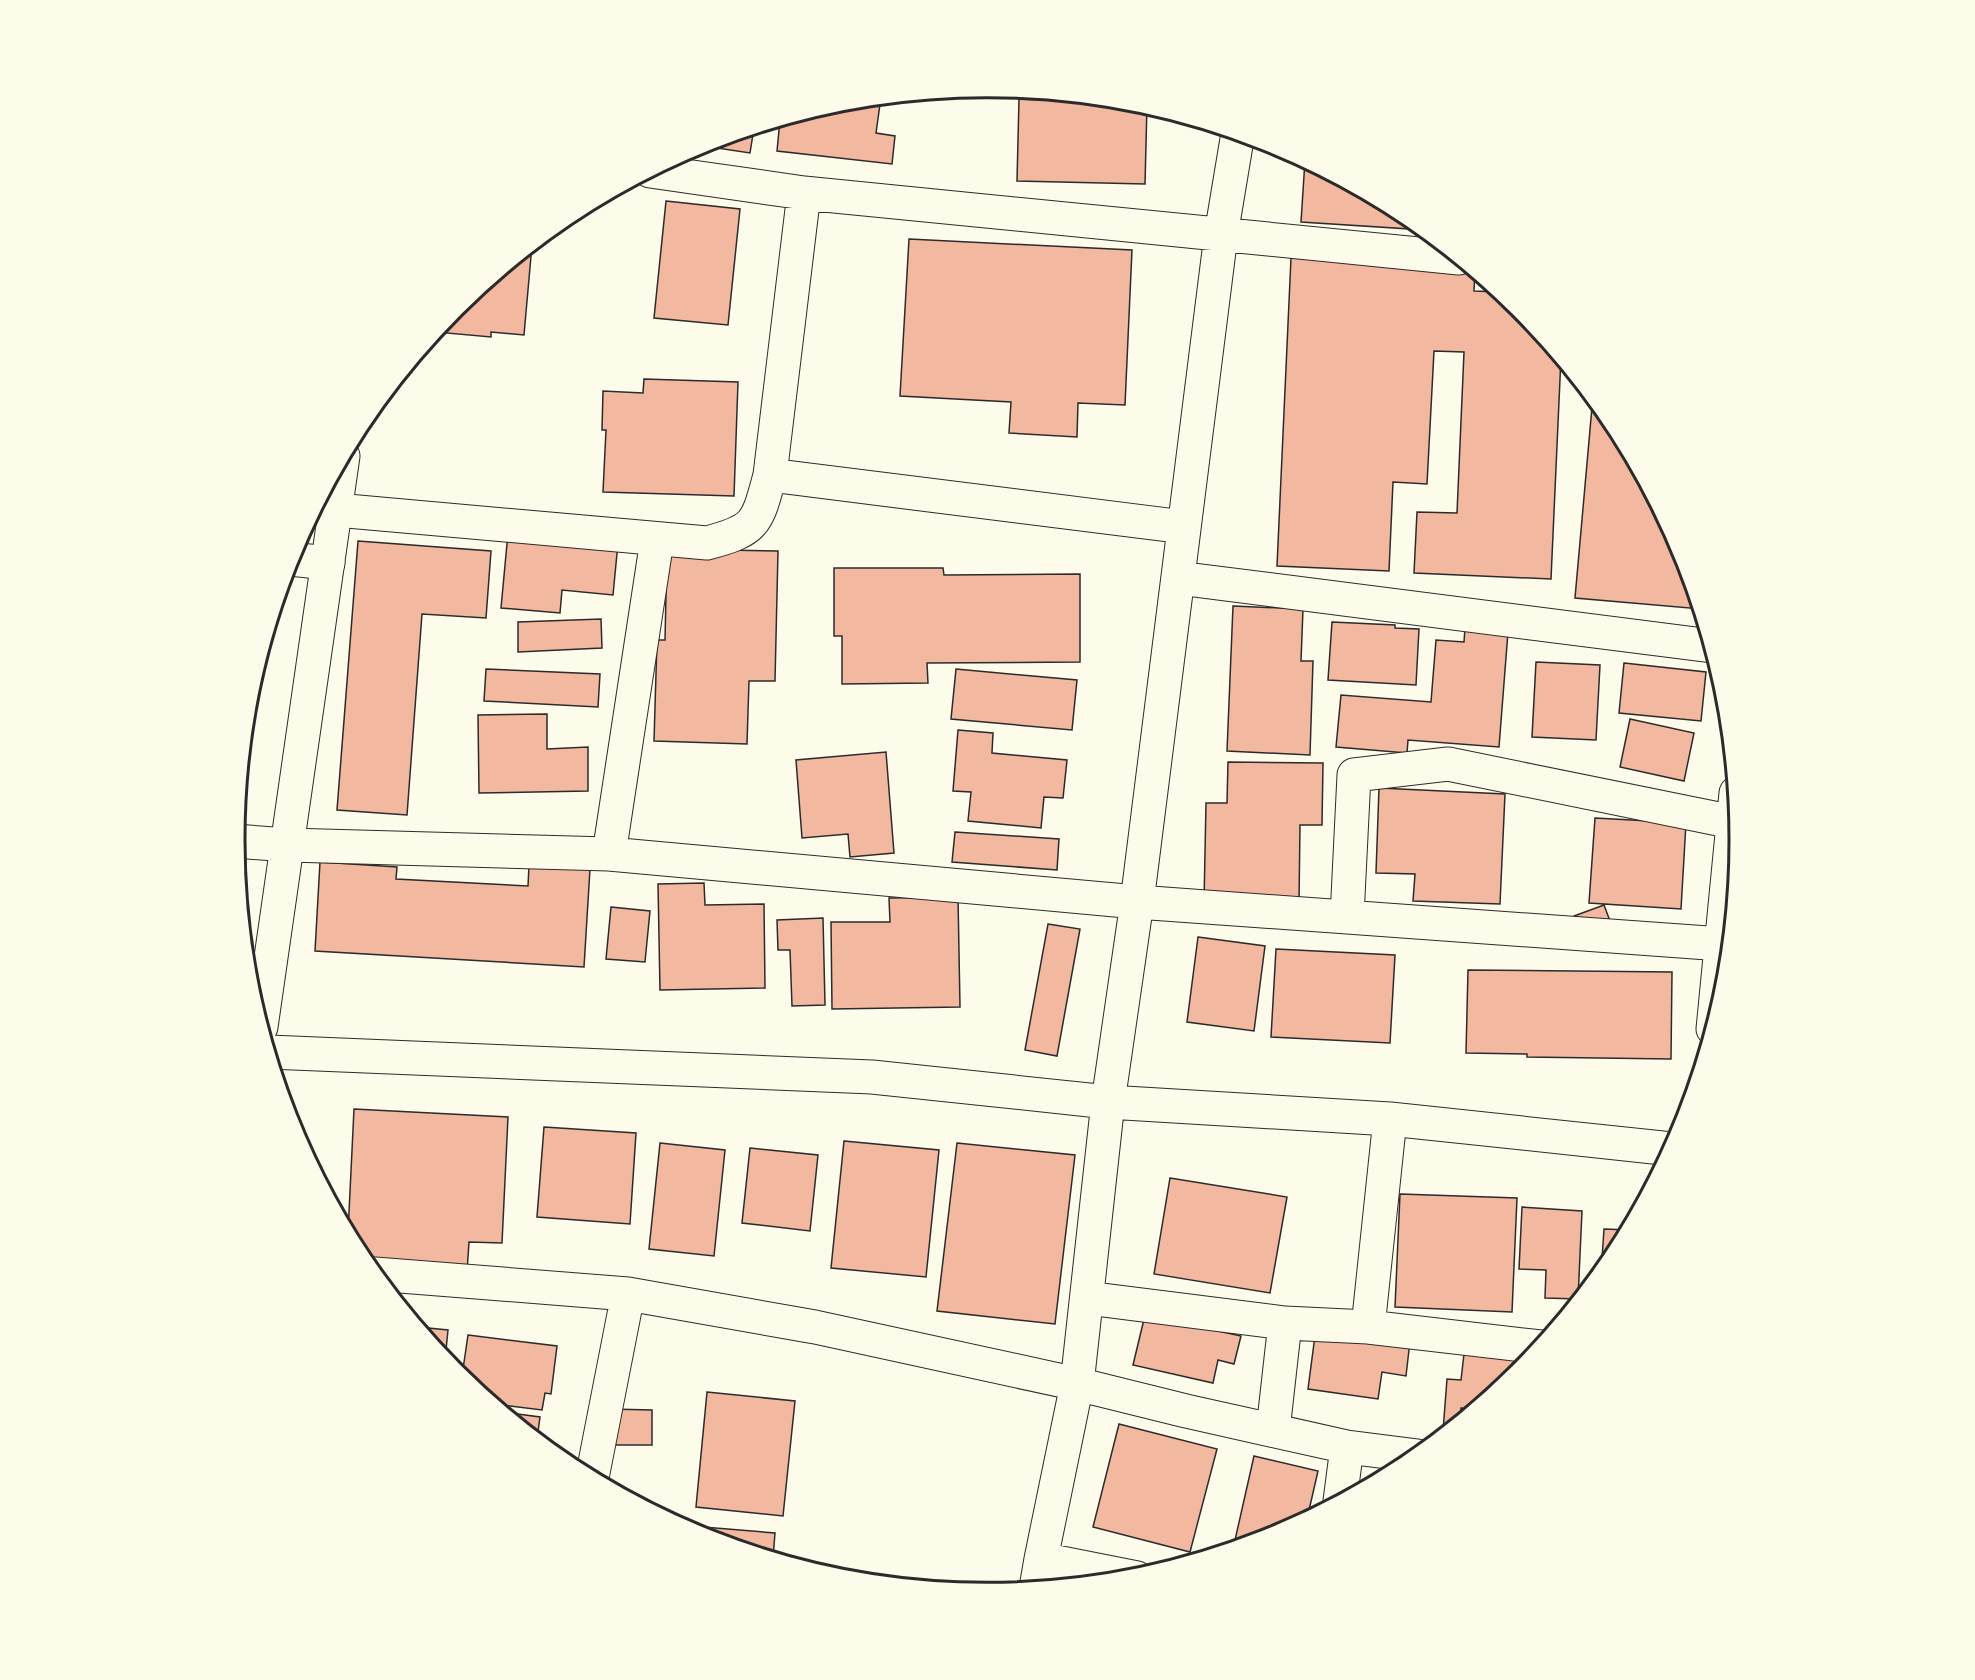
<svg xmlns="http://www.w3.org/2000/svg" width="1975" height="1680" font-family="'Work Sans',sans-serif">
	<style>
		.building { fill: #f2b8a0; stroke: #2b2b2b; stroke-width: 1.5 }
		.lines { fill: none; stroke-linecap: round; stroke-linejoin: round }
		.street-casing { stroke: #2b2b2b; stroke-width: 35 }
		.secondary-casing { stroke: #2b2b2b; stroke-width: 35 }
		.street { stroke: #fdfbea; stroke-width: 33 }
		.secondary { stroke: #fdfbea; stroke-width: 33 }
		.rim { fill: none; stroke: #2b2b2b; stroke-width: 3 }
	</style>
	<rect width="100%" height="100%" fill="#fdfbea"/>
	<path class="building" d="M881 97 876 133 895 136 892 164 777 151 780 120 841 101Z
		M1019 99 1138 103 1147 105 1145 184 1017 181Z
		M754 128 750 153 697 145 700 144Z
		M1305 160 1406 214 1426 230 1301 222Z
		M666 201 740 209 728 325 654 318Z
		M909 239 1132 250 1125 405 1078 403 1077 437 1009 433 1011 402 900 396Z
		M532 245 524 335 491 332V337L435 332 455 307Z
		M1291 258 1469 265 1475 271 1474 291 1501 292 1520 308 1561 357 1551 579 1414 573 1417 512 1457 513 1464 352 1434 351 1427 484 1393 482 1389 571 1277 566Z
		M644 379 738 382 734 496 603 492 606 430H602L603 391 643 393Z
		M1593 396 1614 422 1683 552 1701 609 1575 598Z
		M508 533 618 543 613 595 562 590 560 613 501 608Z
		M358 541 491 551 486 618 422 614 407 815 337 810Z
		M667 549 778 551 775 681H749L747 744 654 741 657 640H665Z
		M834 568H943L944 575 1080 574V662L927 663 928 683 842 684V636H834Z
		M1233 606 1303 609 1301 661H1313L1310 755 1227 751Z
		M601 619 602 648 518 652V622Z
		M1332 622 1395 625V628L1419 629 1416 685 1328 680Z
		M1465 628 1508 632 1499 747 1408 740 1407 753 1336 747 1341 695 1431 702 1436 640 1464 642Z
		M1536 662 1600 665 1596 740 1532 737Z
		M1624 663 1706 672 1701 721 1619 713Z
		M486 669 600 674 598 707 484 701Z
		M956 669 1077 680 1072 730 951 719Z
		M547 714V749L588 747V791L479 793 478 715Z
		M1630 719 1694 733 1684 781 1620 767Z
		M958 730 993 733 992 753 1067 760 1063 798 1044 797 1041 828 968 821 971 792 953 791Z
		M886 752 894 853 850 857 848 834 802 838 796 760Z
		M1228 762 1323 763 1322 825H1300L1299 903 1204 902 1206 803H1227Z
		M1379 788 1505 794 1500 904 1413 901 1415 874 1376 873Z
		M1595 818 1686 823 1681 909 1589 903Z
		M955 832 1059 839 1057 870 952 862Z
		M320 862 397 867 396 879 528 886 529 866 590 869 584 967 315 951Z
		M704 883 705 905 764 904 765 988 660 990 658 884Z
		M958 897 960 1007 832 1009 831 922H890L889 898Z
		M1604 905 1610 921 1579 931 1574 916Z
		M611 907 650 911 645 962 606 959Z
		M823 918 825 1005 792 1006 790 950H778L777 920Z
		M1048 924 1080 929 1057 1056 1025 1050Z
		M1198 937 1265 946 1254 1031 1187 1022Z
		M1276 949 1395 955 1390 1043 1271 1037Z
		M1468 970 1672 972 1671 1059 1527 1057V1054L1466 1053Z
		M354 1109 508 1117 502 1243 469 1242 467 1272 369 1268 361 1258 348 1233Z
		M544 1127 636 1133 630 1224 537 1217Z
		M844 1141 939 1150 926 1277 831 1268Z
		M660 1143 725 1150 714 1256 649 1249Z
		M957 1143 1075 1155 1055 1324 937 1311Z
		M750 1148 818 1155 810 1231 742 1223Z
		M1170 1178 1287 1197 1270 1293 1154 1274Z
		M1400 1194 1517 1198 1512 1312 1395 1307Z
		M1522 1207 1582 1211 1578 1299 1545 1298 1546 1270 1519 1269Z
		M1604 1229 1629 1230 1613 1259 1601 1273Z
		M1145 1315 1241 1336 1234 1364 1218 1360 1213 1383 1133 1365Z
		M418 1327 448 1330 445 1360Z
		M1316 1328 1410 1341 1406 1376 1382 1372 1378 1399 1308 1389Z
		M468 1335 557 1346 551 1394 545 1393 542 1410 494 1404 472 1387 473 1377 462 1376Z
		M1464 1354 1530 1360 1520 1373 1475 1409 1461 1408 1460 1422 1448 1431H1443L1447 1379 1461 1380Z
		M707 1392 795 1401 783 1516 696 1507Z
		M609 1409 652 1410V1445H609Z
		M503 1412 540 1417 537 1439Z
		M1119 1424 1217 1449 1190 1552 1093 1527Z
		M1254 1456 1318 1471 1307 1519 1275 1536 1233 1549Z
		M679 1525 775 1533 773 1558 699 1536Z"/>
	<g class="lines">
		<g class="street-casing">
			<path id="street" d="M650 171 804 193 1459 258
				M804 193 770 475 1184 527
				M336 510 707 543C757 530 757 523 770 475
				M290 559 328 563
				M1178 578 1712 646
				M235 841 288 845 609 854 1137 902 1722 944
				M609 854 657 540
				M1347 917 1354 775 1448 764 1733 822
				M1713 1029 1736 793
				M269 1052 872 1077 1108 1102 1390 1119 1672 1149
				M375 1274 628 1294 815 1327 1077 1384 1186 1411 1347 1447 1418 1456
				M1087 1298 1285 1323 1368 1327 1541 1347
				M1368 1327 1390 1119
				M1273 1430 1285 1323
				M592 1478 628 1294
				M1340 1501 1347 1447
				M1041 1559 1137 1578
				M1036 1588 1041 1559 1077 1384 1108 1102 1137 902 1221 235 1238 133"/>
		</g>
		<g class="secondary-casing">
			<path id="secondary" d="M261 1027 343 456"/>
		</g>
		<use href="#street" class="street"/>
		<use href="#secondary" class="secondary"/>
	</g>
	<path d="M0 0H1975V1680H0ZM245 840a742 742 0 1 1 1484 0a742 742 0 1 1-1484 0Z" fill="#fdfbea" fill-rule="evenodd"/>
	<path class="rim" d="M245 840a742 742 0 1 1 1484 0a742 742 0 1 1-1484 0Z"/>
</svg>
